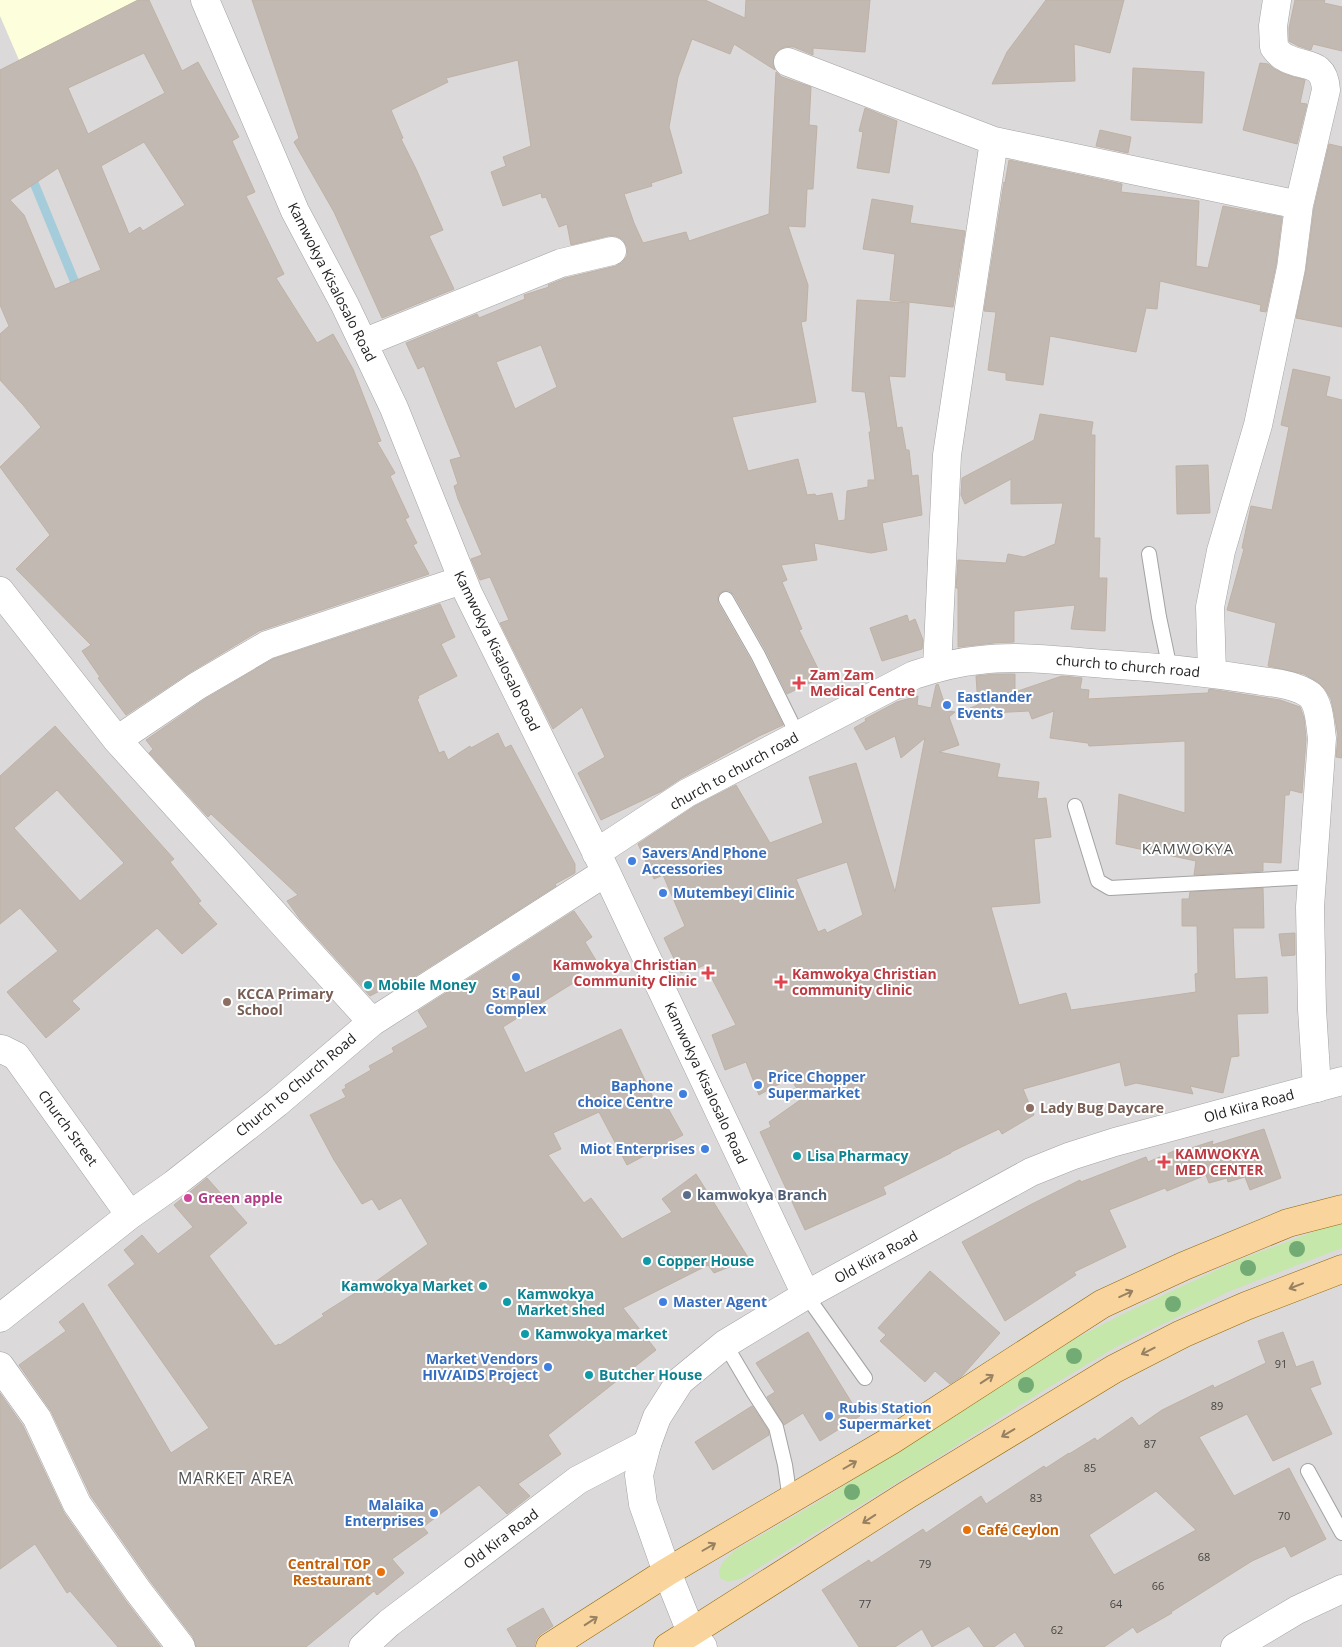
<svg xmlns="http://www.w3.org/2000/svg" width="1342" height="1647" font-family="'Open Sans',sans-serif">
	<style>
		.residential { fill: #dbd9d9 }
		.education { fill: #fdfedb }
		.grass { fill: #c5e7a9 }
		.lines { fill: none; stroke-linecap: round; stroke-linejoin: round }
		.stream { stroke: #a4ccda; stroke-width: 9 }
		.building { fill: #c2bab2; stroke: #bfb1a5; fill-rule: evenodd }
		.service-casing { stroke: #a3a3a3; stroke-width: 16 }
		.minor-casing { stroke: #a3a3a3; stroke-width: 29 }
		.tertiary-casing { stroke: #a3a3a3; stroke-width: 29 }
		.primary-casing { stroke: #916804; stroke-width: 29 }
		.service { stroke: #fff; stroke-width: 14 }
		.minor { stroke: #fff; stroke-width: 28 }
		.tertiary { stroke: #fff; stroke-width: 28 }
		.primary { stroke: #f9d49c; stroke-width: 28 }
		.tree { fill: #73ab75 }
		.oneway { stroke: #968162 }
		.health-dot { fill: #e0444e; stroke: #fff; stroke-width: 2 }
		.shop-dot { fill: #3f7fe0; stroke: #fff; stroke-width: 2 }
		.culture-dot { fill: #0f9aa8; stroke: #fff; stroke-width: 2 }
		.education-dot { fill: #8d6e63; stroke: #fff; stroke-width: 2 }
		.service-dot { fill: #5c6f8a; stroke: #fff; stroke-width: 2 }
		.hotel-dot { fill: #d1479c; stroke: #fff; stroke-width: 2 }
		.food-dot { fill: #e8710a; stroke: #fff; stroke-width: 2 }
		.labels { text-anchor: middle; stroke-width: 4; stroke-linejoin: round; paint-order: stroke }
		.number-label { font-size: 11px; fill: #464442 }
		.street-label { font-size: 14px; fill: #1c1c1c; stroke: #fff }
		.health-label { font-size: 14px; font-weight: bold; fill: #be3a42; stroke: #fff; text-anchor: start }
		.shop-label { font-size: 14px; font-weight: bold; fill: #366cbe; stroke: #fff; text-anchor: start }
		.culture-label { font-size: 14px; font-weight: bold; fill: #0d838f; stroke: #fff; text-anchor: start }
		.education-label { font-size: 14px; font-weight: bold; fill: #785e54; stroke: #fff; text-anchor: start }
		.service-label { font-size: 14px; font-weight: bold; fill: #4e5e75; stroke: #fff; text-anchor: start }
		.hotel-label { font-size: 14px; font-weight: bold; fill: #b23c85; stroke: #fff; text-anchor: start }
		.food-label { font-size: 14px; font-weight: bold; fill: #c56008; stroke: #fff; text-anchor: start }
		.neighbourhood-label { font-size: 15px; letter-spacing: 1px; fill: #4f4f4f; stroke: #fff }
		.quarter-label { font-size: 16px; letter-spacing: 1px; fill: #4f4f4f; stroke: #fff }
	</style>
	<rect width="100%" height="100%" fill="#eeeae2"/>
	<path class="residential" d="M0 0H1342V1647H0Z"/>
	<path class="education" d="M0 0H138L19 60 0 16Z"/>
	<path class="grass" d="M1342 1221V1248L1230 1291 1114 1348 1041 1392 932 1461 742 1578 728 1582 720 1578 719 1570 723 1562 734 1551 815 1504 1075 1339 1121 1315 1236 1261Z"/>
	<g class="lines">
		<path class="stream" d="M30 173 78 290"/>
	</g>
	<path class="building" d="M138 0H149L182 71 198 62 239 137 232 141 255 192 246 196 284 274 276 278 317 343 333 334 353 369 381 441 377 442 395 473 390 476 409 517 405 519 417 543 413 545 429 574 259 631 189 673 126 715 98 678 100 677 82 651 91 645 16 569 50 535 0 467 41 427 23 405 0 380V334L9 326 0 305V70ZM144 53 165 93 88 134 68 88ZM144 142 185 205 143 231 140 227 129 234 101 166ZM58 168 101 270 55 289 24 215 10 200Z
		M252 0H705L745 18 746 0H870L865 52 813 48V55L794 47H785L779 50 774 56 773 64 775 70 734 44 730 54 692 39 678 77 669 127 682 173 651 183 652 186 624 194 634 223 643 243 686 232 689 241 769 214 776 72 782 77 811 87 809 125 817 126 813 189H807L805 227 788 226 808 285 806 321 801 322 816 402 732 417 748 471 798 459 807 495 815 494 816 496 832 493 838 521 845 520 847 491 868 487V480H875L869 432H871L865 392 852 391 857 300 909 303 905 377 889 376 897 428 902 427 906 450H909L912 476 918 475 922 515 882 523 887 550 871 553 814 543 817 560 781 565 787 580 782 582 802 629 799 630 822 677 787 694 766 651 734 595 730 591 726 590 721 592 718 595V603L750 659 783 725 759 736 680 779 662 791 601 820 578 773 605 757 582 707 553 729 500 623 509 620 490 577 480 580 471 559 482 555 458 499 454 486 458 484 450 460 461 457 424 366 418 369 406 343 477 314 479 318 525 299 524 295 549 287 548 285 566 278 616 266 622 263 627 256V247L623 240 616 236H608L571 245 567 224 559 227 546 197 542 198 541 193 503 206 491 172 506 166 503 157 531 146 518 60 446 78 448 82 391 110 403 138 401 139 416 169 443 230 429 236 454 289 382 318 334 212 294 142 299 138ZM541 345 557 387 515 409 496 362Z
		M1046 0H1124L1110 53 1074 44 1075 81 992 84 1007 52Z
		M1295 0H1325L1324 3 1342 7V51L1313 44 1311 50 1298 46 1289 41V28Z
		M1260 63 1268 64 1276 70 1287 75 1305 80 1300 103 1307 104 1297 144 1243 130Z
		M1133 68 1204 72 1202 123 1131 120Z
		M865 108 897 121 889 173 857 168 863 132 859 131Z
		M1100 130 1131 137 1128 153 1096 146Z
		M1329 144 1342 147V327L1296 318 1306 270 1314 208Z
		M1009 160 1122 184 1121 192 1199 201 1196 266 1208 268 1223 206 1282 217 1276 265 1266 312 1260 311 1261 305 1160 281 1157 309 1146 308 1136 352 1050 336 1043 385 1006 380V373L988 370 996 312 984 311 1004 182 1005 183Z
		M872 199 913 206 910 223 965 231 953 307 890 300 895 254 863 249Z
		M1293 369 1330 377 1326 396 1342 400V758L1336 757 1338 736 1334 713 1331 699 1325 689 1318 682 1304 674 1268 666 1276 623 1227 610 1244 549 1242 548 1251 506 1272 510 1289 427 1281 425Z
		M1040 414 1093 422 1091 435H1095L1094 538H1100L1099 578H1107L1105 631 1071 629 1075 605 1014 611V642L994 643 958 647V588H956L958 560 1006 563 1008 554 1024 557 1055 544 1063 503 1011 504V479L965 504 961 495 962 478 1034 440Z
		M1208 465 1210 513 1177 514 1176 466Z
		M440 604 455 637 441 644 457 676 418 696 419 698 417 699 439 753 444 751 448 760 470 746 471 748 498 733 505 748 511 745 575 864V873L555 884 556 886 401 985 392 990 389 986 370 996 300 919 287 901 298 895 211 814 208 817 149 753 153 749 146 740 205 699 273 659Z
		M907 615 909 622 915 619 923 640 922 649 882 661 870 628Z
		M996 674H1015V692L1062 676 1082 678 1080 689 1089 690 1088 699 1208 693 1209 689 1280 700 1300 707 1304 718 1306 739 1302 793 1290 790 1289 795H1285L1281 863 1263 862V871L1194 875 1196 861 1116 844 1119 794 1185 813V741L1089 746 1088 743 1050 738 1054 711 1032 719 1029 711 971 714 970 708 978 705 976 676Z
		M938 684 947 711 955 712 949 717 959 745 939 752 1000 764 997 777 1039 782 1037 799 1046 798 1051 837 1034 839 1040 903 991 907 1019 1005 1066 993 1071 1010 1196 992 1195 974 1198 973 1197 926H1182V899H1189L1190 892 1263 888 1264 928H1233L1235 979 1267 977 1268 1013 1237 1014 1239 1056 1231 1057 1223 1093 1190 1086 1193 1094 1136 1083 1125 1086 1120 1062 1023 1089 1034 1115 1002 1134 999 1129 951 1152V1153L883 1187 886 1194 805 1230 760 1132 771 1127 769 1122 803 1098 790 1078 759 1095 746 1062 725 1070 712 1035 736 1025 705 965 695 969 693 966 681 973 664 938 685 926 663 875 654 879 638 844 695 806 736 785 770 843 823 823 809 777 856 763 895 892 925 738 901 758 895 736 866 750 854 728 866 721 865 719 897 702 918 696 917 705 931 708 936 685ZM847 862 863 915 827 933 825 929 818 932 796 879Z
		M55 726 174 859 170 862 201 901 198 903 217 924 182 954 157 928 72 1001 80 1009 46 1038 7 992 58 951 20 908 0 924V776ZM57 790 124 863 80 901 14 828Z
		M574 911 592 937 585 942 597 962 575 975 578 980 503 1027 525 1073 621 1029 657 1106 665 1103 683 1135 627 1165 599 1112 553 1133 561 1149 548 1155 584 1203 591 1198 622 1239 672 1212 662 1199 696 1174 749 1259 714 1273 708 1265 623 1308 656 1350 548 1435 561 1454 518 1484 530 1496 507 1514 479 1485 423 1527 428 1533 392 1559 404 1573 377 1595 374 1591 306 1647H196L193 1637 151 1582 91 1496 51 1411 19 1365 66 1331 59 1322 83 1303 171 1453 209 1428 108 1285 135 1264 124 1250 142 1235 158 1254 193 1227 174 1205 207 1178 247 1223 209 1256 275 1346 279 1344 280 1345 324 1316 322 1314 363 1288 364 1290 428 1244 401 1198 379 1210 372 1199 362 1204 334 1160 310 1115 346 1097 342 1090 346 1088 345 1085 371 1070 369 1066 394 1052 392 1048 428 1027 418 1011Z
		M1295 933V955L1282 956 1279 934Z
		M1264 1129 1281 1178 1250 1190 1245 1177 1228 1182 1227 1178 1209 1183 1206 1175 1167 1191 1165 1188 1109 1210 1126 1247 1074 1272 1076 1275 1005 1321 962 1242 1030 1205 1080 1180 1081 1182 1146 1157 1148 1162 1181 1148 1182 1151 1213 1141 1212 1145Z
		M930 1271 1000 1333 962 1376 950 1384 935 1371 925 1382 880 1341 886 1335 878 1328Z
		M808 1332 860 1416 820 1441 803 1413 784 1425 767 1397 775 1392 756 1363Z
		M1283 1332 1296 1367 1313 1361 1321 1384 1310 1388 1332 1434 1273 1461 1247 1414 1199 1437 1234 1496 1289 1468 1326 1539 1291 1557 1285 1546 1252 1561 1171 1612 1172 1613 1137 1633 1133 1627 1104 1647H1025L1015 1632 994 1647H984L969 1626 932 1647 922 1629 895 1647H859L822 1590 869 1560 871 1563 923 1529 926 1533 981 1496 986 1504 1044 1466 1046 1468 1069 1453V1454L1095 1438 1097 1441 1132 1417 1139 1426 1162 1410 1213 1385 1214 1388 1266 1363 1258 1341ZM1156 1491 1196 1530 1114 1575 1089 1535Z
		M0 1393 23 1426 64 1513 125 1600 161 1647H118L70 1591 67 1593 35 1544 0 1569Z
		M752 1406 768 1430 769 1435 713 1470 695 1442Z
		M543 1608 553 1626 541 1634 536 1639 534 1647H517L507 1629Z"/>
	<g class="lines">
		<g class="service-casing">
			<path id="service" d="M1149 554 1159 617 1170 669
				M726 599 758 655 798 736
				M1075 806 1098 881 1110 888 1312 877
				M806 1295 865 1378
				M725 1344 754 1393 776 1427 785 1465 790 1500
				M1308 1471 1342 1533"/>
		</g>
		<g class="minor-casing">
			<path id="minor" d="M205 0 295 211 345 305 394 408 468 593 606 872 806 1295
				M788 62 994 141 1299 205
				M363 343 561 263 612 251
				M0 591 117 740 372 1022
				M937 668 947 455 994 141
				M1212 673 1210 607 1221 551 1258 425 1291 268 1299 205 1326 90C1324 60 1305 68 1286 58 1281 56 1277 51 1274 47L1273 26 1277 0
				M117 740 197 686 267 645 462 580
				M596 853 687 793 914 675C935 668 958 662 980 660 1021 655 1064 661 1105 664 1155 667 1205 672 1255 680 1273 683 1295 684 1310 695 1320 704 1320 726 1322 738L1310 907 1312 1009 1317 1088
				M0 1050 2 1049 16 1056 130 1215
				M0 1318 130 1215 174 1184 277 1103 372 1022 606 872
				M0 1366 37 1418 77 1504 138 1591 181 1647
				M691 1632 703 1647
				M363 1647 389 1623 578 1480 647 1444
				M1235 1647 1297 1610 1342 1589"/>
		</g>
		<g class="tertiary-casing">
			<path id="tertiary" d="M691 1632 667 1572 643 1504 639 1475 647 1444 657 1417 680 1381 725 1344 806 1295 1031 1172 1071 1156 1115 1142 1342 1081"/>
		</g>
		<g class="primary-casing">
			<path id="primary" d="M550 1647 667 1572 890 1441 1102 1304 1184 1266 1288 1223 1342 1209
				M668 1647 907 1495 1114 1369 1182 1334 1246 1306 1342 1269"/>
		</g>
		<use href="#service" class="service"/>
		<use href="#minor" class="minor"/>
		<use href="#tertiary" class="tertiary"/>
		<use href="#primary" class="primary"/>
	</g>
	<g class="tree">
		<circle cx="1297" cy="1249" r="8"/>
		<circle cx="1248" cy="1268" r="8"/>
		<circle cx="1173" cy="1304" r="8"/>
		<circle cx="1074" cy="1356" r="8"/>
		<circle cx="1026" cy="1385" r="8"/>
		<circle cx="852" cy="1492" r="8"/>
	</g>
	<defs><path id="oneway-shaft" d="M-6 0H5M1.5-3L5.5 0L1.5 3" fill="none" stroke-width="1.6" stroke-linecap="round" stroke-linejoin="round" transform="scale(1.25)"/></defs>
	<g class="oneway">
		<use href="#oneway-shaft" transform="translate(1296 1286) rotate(159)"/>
		<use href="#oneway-shaft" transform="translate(1126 1294) rotate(-25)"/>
		<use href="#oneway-shaft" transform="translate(1148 1351) rotate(153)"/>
		<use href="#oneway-shaft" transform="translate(987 1379) rotate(-33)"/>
		<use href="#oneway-shaft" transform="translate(1008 1433) rotate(149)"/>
		<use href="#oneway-shaft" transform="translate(850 1465) rotate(-30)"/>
		<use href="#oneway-shaft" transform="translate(869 1519) rotate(147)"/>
		<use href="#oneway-shaft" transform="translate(709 1547) rotate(-30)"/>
		<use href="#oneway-shaft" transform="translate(591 1621) rotate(-33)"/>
	</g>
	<g class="health-dot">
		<path d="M796.5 675.5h5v5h5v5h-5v5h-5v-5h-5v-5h5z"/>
		<path d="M705.5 965.5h5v5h5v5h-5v5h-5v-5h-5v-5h5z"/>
		<path d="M778.5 974.5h5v5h5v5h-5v5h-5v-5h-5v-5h5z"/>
		<path d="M1161.5 1154.5h5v5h5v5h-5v5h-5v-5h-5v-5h5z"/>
	</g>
	<g class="shop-dot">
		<circle cx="947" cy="705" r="5"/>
		<circle cx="632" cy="861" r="5"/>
		<circle cx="663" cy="893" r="5"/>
		<circle cx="516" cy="977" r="5"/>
		<circle cx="758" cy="1085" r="5"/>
		<circle cx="683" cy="1094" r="5"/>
		<circle cx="705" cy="1149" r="5"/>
		<circle cx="663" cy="1302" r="5"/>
		<circle cx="548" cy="1367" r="5"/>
		<circle cx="829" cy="1416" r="5"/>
		<circle cx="434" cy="1513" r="5"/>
	</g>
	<g class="culture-dot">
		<circle cx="368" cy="985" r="5"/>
		<circle cx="797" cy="1156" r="5"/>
		<circle cx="647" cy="1261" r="5"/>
		<circle cx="483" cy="1286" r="5"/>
		<circle cx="507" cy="1302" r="5"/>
		<circle cx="525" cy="1334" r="5"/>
		<circle cx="589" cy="1375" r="5"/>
	</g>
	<g class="education-dot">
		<circle cx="227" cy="1002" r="5"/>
		<circle cx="1030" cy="1108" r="5"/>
	</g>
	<circle class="service-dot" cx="687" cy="1195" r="5"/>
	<circle class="hotel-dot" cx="188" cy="1198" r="5"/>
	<g class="food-dot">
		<circle cx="967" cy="1530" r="5"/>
		<circle cx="381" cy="1572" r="5"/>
	</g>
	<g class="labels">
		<g class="number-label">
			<text x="1281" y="1368">91</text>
			<text x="1217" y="1410">89</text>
			<text x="1150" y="1448">87</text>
			<text x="1090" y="1472">85</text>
			<text x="1036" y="1502">83</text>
			<text x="1284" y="1520">70</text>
			<text x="1204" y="1561">68</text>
			<text x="925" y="1568">79</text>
			<text x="1158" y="1590">66</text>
			<text x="865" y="1608">77</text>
			<text x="1116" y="1608">64</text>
			<text x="1057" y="1634">62</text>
		</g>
		<g class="street-label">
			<text transform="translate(332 282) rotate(63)" y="5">Kamwokya Kisalosalo Road</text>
			<text transform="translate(497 651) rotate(64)" y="5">Kamwokya Kisalosalo Road</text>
			<text transform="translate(1128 666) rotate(5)" y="5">church to church road</text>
			<text transform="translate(734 771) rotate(-29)" y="5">church to church road</text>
			<text transform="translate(706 1083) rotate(65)" y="5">Kamwokya Kisalosalo Road</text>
			<text transform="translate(296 1085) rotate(-40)" y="5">Church to Church Road</text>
			<text transform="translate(1249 1106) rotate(-15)" y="5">Old Kiira Road</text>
			<text transform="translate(68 1128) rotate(54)" y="5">Church Street</text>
			<text transform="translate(876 1257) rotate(-29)" y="5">Old Kiira Road</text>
			<text transform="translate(501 1539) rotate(-37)" y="5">Old Kira Road</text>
		</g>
		<g class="health-label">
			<text x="810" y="680">Zam Zam<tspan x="810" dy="16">Medical Centre</tspan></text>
			<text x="697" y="970" text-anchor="end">Kamwokya Christian<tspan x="697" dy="16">Community Clinic</tspan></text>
			<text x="792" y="979">Kamwokya Christian<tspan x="792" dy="16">community clinic</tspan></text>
			<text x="1175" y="1159">KAMWOKYA<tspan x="1175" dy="16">MED CENTER</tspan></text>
		</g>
		<g class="shop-label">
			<text x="957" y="702">Eastlander<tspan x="957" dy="16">Events</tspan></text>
			<text x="642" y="858">Savers And Phone<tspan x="642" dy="16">Accessories</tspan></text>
			<text x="673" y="898">Mutembeyi Clinic</text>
			<text x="516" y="998" text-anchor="middle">St Paul<tspan x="516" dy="16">Complex</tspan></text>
			<text x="768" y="1082">Price Chopper<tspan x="768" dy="16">Supermarket</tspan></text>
			<text x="673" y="1091" text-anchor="end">Baphone<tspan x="673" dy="16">choice Centre</tspan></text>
			<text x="695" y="1154" text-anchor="end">Miot Enterprises</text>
			<text x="673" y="1307">Master Agent</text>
			<text x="538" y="1364" text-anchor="end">Market Vendors<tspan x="538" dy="16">HIV/AIDS Project</tspan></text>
			<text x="839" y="1413">Rubis Station<tspan x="839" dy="16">Supermarket</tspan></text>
			<text x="424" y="1510" text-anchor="end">Malaika<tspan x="424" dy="16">Enterprises</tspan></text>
		</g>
		<g class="culture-label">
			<text x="378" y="990">Mobile Money</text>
			<text x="807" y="1161">Lisa Pharmacy</text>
			<text x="657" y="1266">Copper House</text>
			<text x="473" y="1291" text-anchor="end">Kamwokya Market</text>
			<text x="517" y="1299">Kamwokya<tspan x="517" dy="16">Market shed</tspan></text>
			<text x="535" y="1339">Kamwokya market</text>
			<text x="599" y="1380">Butcher House</text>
		</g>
		<g class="education-label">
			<text x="237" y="999">KCCA Primary<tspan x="237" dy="16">School</tspan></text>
			<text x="1040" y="1113">Lady Bug Daycare</text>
		</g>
		<g class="service-label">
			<text x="697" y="1200">kamwokya Branch</text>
		</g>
		<g class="hotel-label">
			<text x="198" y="1203">Green apple</text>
		</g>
		<g class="food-label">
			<text x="977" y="1535">Café Ceylon</text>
			<text x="371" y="1569" text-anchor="end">Central TOP<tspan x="371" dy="16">Restaurant</tspan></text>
		</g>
		<g class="neighbourhood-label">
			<text x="1188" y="854">KAMWOKYA</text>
		</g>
		<g class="quarter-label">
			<text x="236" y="1484">MARKET AREA</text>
		</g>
	</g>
</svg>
